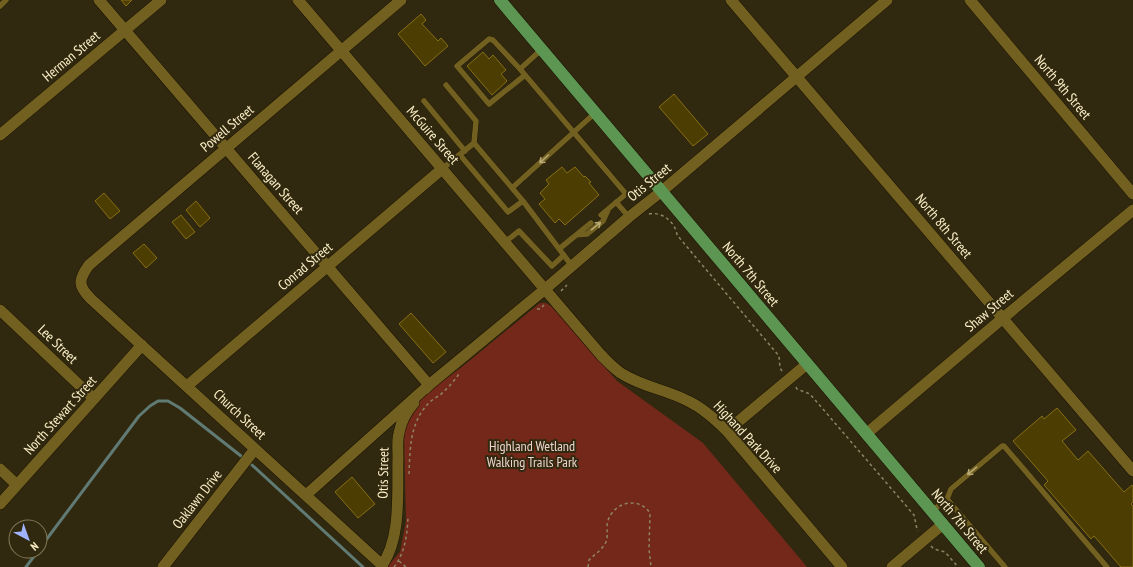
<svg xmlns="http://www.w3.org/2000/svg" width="1133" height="567" font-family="'PT Sans Narrow',sans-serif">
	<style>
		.green { fill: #74281a }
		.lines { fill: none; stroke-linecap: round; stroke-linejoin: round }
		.stream { stroke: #607a74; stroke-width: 3 }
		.building { fill: #4c3d02; stroke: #876f12 }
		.lane-casing { stroke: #191100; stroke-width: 6 }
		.street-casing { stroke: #191100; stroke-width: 12 }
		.primary-casing { stroke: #191100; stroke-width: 13 }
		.path { stroke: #8e8464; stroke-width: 1.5; stroke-dasharray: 3 3; stroke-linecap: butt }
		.lane { stroke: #726020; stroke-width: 5.5 }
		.street { stroke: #726020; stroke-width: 11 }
		.primary { stroke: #5c9652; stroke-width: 12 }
		.oneway { stroke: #b7a874 }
		.labels { text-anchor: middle; stroke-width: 4; stroke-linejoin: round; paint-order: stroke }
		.street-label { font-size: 14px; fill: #fcf0c8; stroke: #31290f }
		.park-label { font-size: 14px; fill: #eed4ce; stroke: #31290f }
	</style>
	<rect width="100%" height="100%" fill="#31290f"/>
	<path class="green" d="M540 303H546L552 307 617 381 703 443 807 567H387L400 552 406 521 404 432 409 418 416 404 427 393 463 366Z"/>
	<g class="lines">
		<path class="stream" d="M252 465 363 567
			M40 548 139 416 150 406 158 401H168L180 408 241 456
			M26 567 38 551"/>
	</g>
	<path class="building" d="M121 0H132L126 6Z
		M421 14 426 20 422 24 438 41 441 38 448 46 425 66 398 34Z
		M483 52 489 59 493 55 506 70 501 74 507 81 492 95 467 66Z
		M674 94 708 134 693 146 659 107Z
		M562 167 567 173 575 167 584 177 585 176 591 182 589 183 599 195 565 225 559 219 555 223 539 204 545 199 540 193 549 184 546 180Z
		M104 193 120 211 110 219 95 201Z
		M196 201 210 218 200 227 186 210Z
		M181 215 195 232 186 239 172 222Z
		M144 244 157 258 146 268 133 253Z
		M411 313 446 352 433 363 399 324Z
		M1057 408 1076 430 1062 441 1078 460 1088 451 1124 492 1132 485 1133 487V502L1131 504 1133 506V567H1121L1094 536 1091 539 1044 485 1048 481 1013 441 1042 416 1044 419Z
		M352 477 375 504 358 518 335 492Z"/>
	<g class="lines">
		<g class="lane-casing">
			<path id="lane" d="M0 6 6 0
				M542 49 520 69 626 194 601 215
				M520 69 493 40 489 39 457 66 489 104 525 75
				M424 101 465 151
				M474 143 496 169 523 201 572 266
				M460 155 508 212 523 201
				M442 169 474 143 476 121 446 85
				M512 188 595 113
				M616 202 629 217
				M576 235 587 234 603 221 608 210
				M505 242 519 231 552 266 564 255
				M559 249 591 223
				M947 499 1005 567
				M932 511 947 499 951 489 1002 446H1004L1107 567"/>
		</g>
		<g class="street-casing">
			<path id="street" d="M99 0 429 385 425 389
				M298 0 601 355C608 362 615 370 624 375 644 387 667 390 688 401 703 408 715 419 727 431L842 567
				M731 0 1133 471
				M970 0 1133 194
				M0 135 161 0
				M0 310 94 399
				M187 386 442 169
				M727 431 807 364
				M866 434 1003 318 1133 210
				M0 469 17 485
				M306 495 429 385 544 290 629 217 662 191 887 0
				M0 504 142 345
				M382 565 91 299C78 286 78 280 89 265L401 0
				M163 567 255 449
				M381 567C402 538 397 492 398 457 398 449 397 440 399 433 401 422 407 411 414 403
				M892 567 943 524"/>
		</g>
		<g class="primary-casing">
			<path id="primary" d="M500 0 979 567"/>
		</g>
		<path class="path" d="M649 214C662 211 676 223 677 235L779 356 780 368 782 371
			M561 291 567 285
			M537 309H540L544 305
			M796 387 797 389 810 394 914 515 917 529 918 531
			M409 474C410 447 410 421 430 402 433 399 437 397 440 395 447 389 454 381 459 374
			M931 546 934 549 945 552 958 567
			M399 561 406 567
			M394 567C405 553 407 535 408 518
			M588 567 589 560C595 554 602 550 606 542 608 536 607 533 607 527 607 514 619 503 631 503 639 503 645 506 650 513L649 549 651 567"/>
		<use href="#lane" class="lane"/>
		<use href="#street" class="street"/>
		<use href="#primary" class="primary"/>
	</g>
	<defs><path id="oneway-shaft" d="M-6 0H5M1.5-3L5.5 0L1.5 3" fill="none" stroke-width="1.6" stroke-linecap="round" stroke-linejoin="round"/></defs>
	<g class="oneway">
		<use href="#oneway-shaft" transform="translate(544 159) rotate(138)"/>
		<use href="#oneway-shaft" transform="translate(596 226) rotate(-39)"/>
		<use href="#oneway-shaft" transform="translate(972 471) rotate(140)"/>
	</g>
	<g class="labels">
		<g class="street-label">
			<text transform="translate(71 56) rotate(-40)" y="5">Herman Street</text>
			<text transform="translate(1063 87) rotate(50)" y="5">North 9th Street</text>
			<text transform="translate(227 128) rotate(-40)" y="5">Powell Street</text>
			<text transform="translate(433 135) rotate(49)" y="5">McGuire Street</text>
			<text transform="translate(649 182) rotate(-39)" y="5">Otis Street</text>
			<text transform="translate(276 183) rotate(49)" y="5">Flanagan Street</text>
			<text transform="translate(944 226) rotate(50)" y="5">North 8th Street</text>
			<text transform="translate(305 266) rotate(-40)" y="5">Conrad Street</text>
			<text transform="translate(751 274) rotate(50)" y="5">North 7th Street</text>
			<text transform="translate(989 310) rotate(-40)" y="5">Shaw Street</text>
			<text transform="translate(58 344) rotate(44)" y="5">Lee Street</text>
			<text transform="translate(240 414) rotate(43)" y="5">Church Street</text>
			<text transform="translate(60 415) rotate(-48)" y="5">North Stewart Street</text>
			<text transform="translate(748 437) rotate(47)" y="5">Highand Park Drive</text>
			<text transform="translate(383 473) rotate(-89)" y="5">Otis Street</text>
			<text transform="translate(197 499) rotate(-52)" y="5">Oaklawn Drive</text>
			<text transform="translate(960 521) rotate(50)" y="5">North 7th Street</text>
		</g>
		<g class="park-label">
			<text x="532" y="451">Highland Wetland<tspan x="532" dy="16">Walking Trails Park</tspan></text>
		</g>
	</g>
	<g transform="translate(28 539) rotate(139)"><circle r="19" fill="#31290f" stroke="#827959"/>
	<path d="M0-3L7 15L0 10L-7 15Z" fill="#a0b3fd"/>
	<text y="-6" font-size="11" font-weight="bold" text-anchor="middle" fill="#fcf0c8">N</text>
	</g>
</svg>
